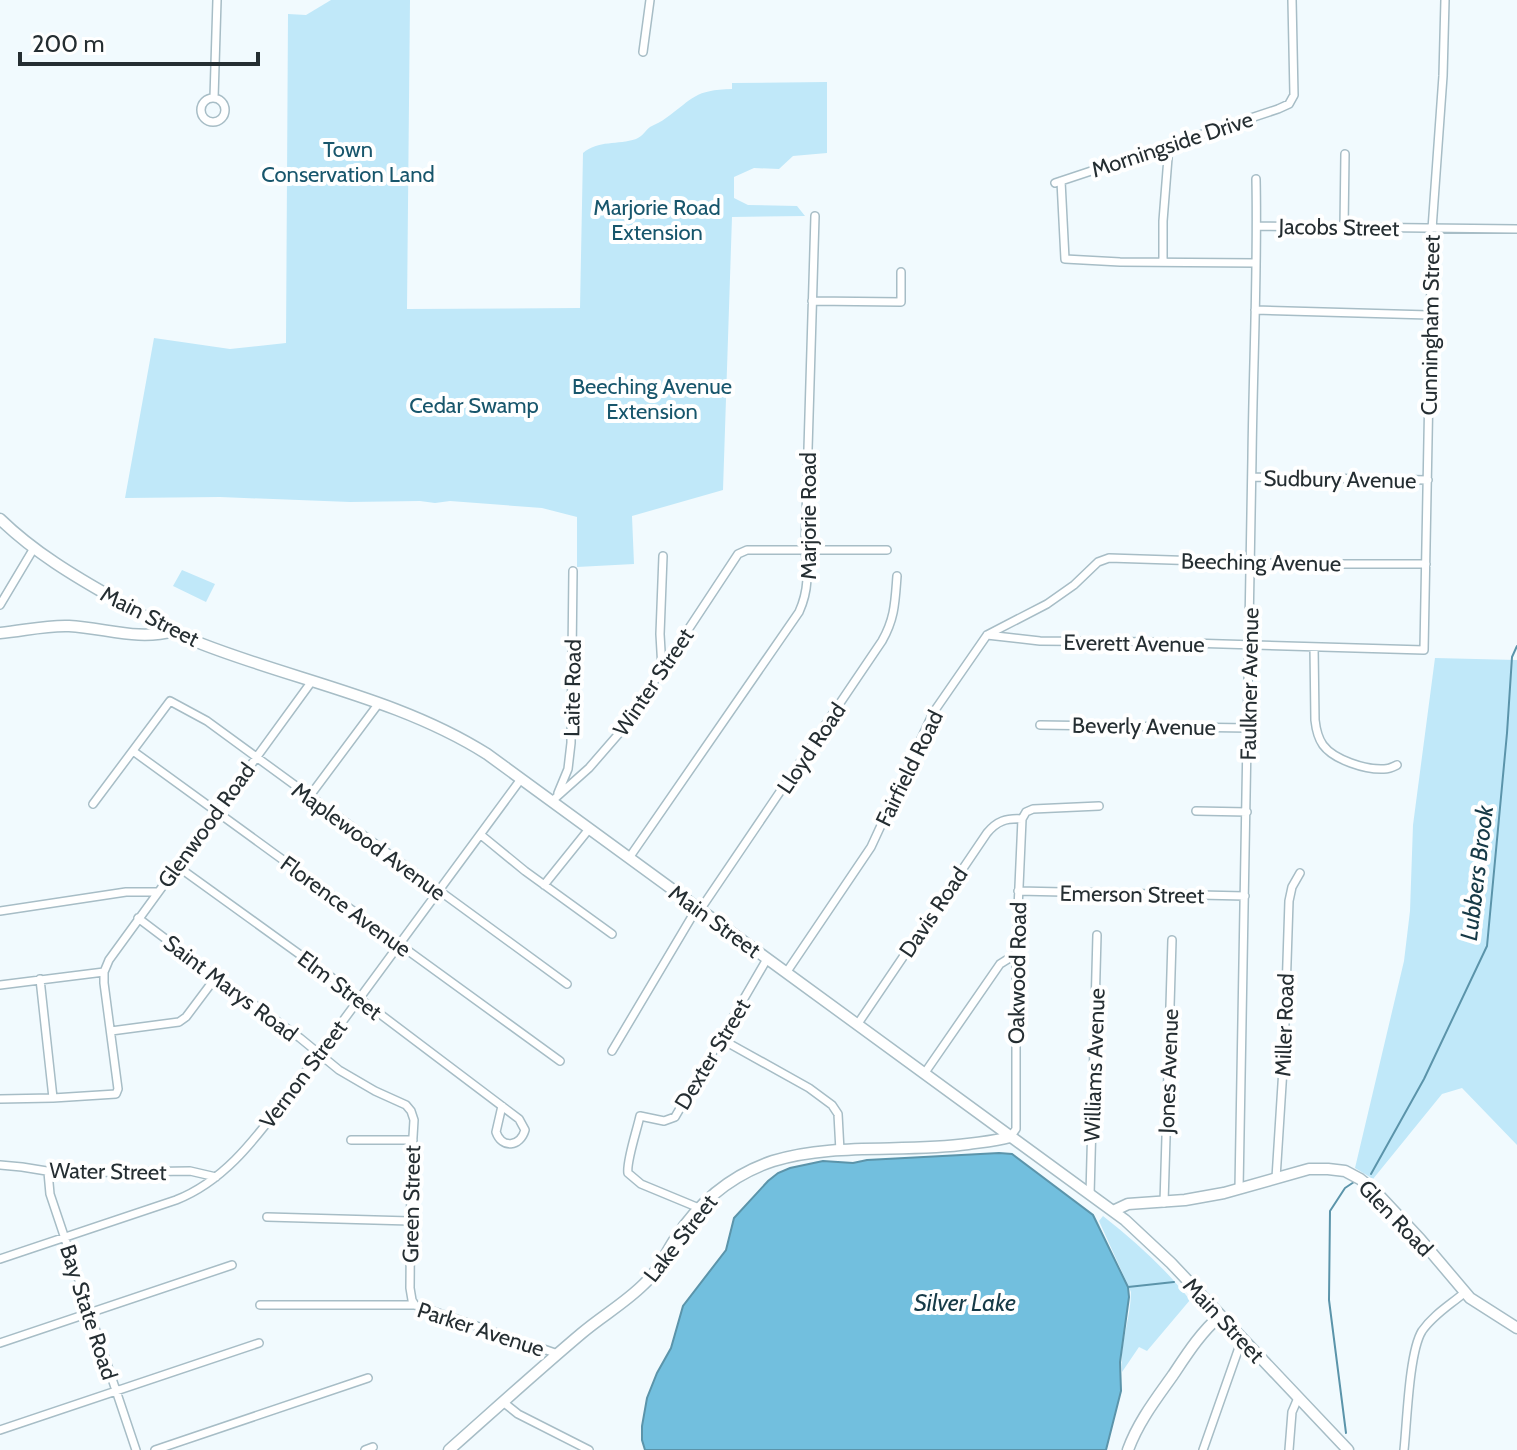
<svg xmlns="http://www.w3.org/2000/svg" width="1517" height="1450" font-family="Cabin,sans-serif">
	<style>
		.green { fill: #c0e8f9 }
		.water { fill: #72bfde; stroke: #5b94aa; stroke-width: 2 }
		.lines { fill: none; stroke-linecap: round; stroke-linejoin: round }
		.stream { stroke: #5b94aa; stroke-width: 2 }
		.street-casing { stroke: #a7bdc6; stroke-width: 10 }
		.secondary-casing { stroke: #a7bdc6; stroke-width: 13 }
		.street { stroke: #fff; stroke-width: 7 }
		.secondary { stroke: #fff; stroke-width: 10 }
		.labels { text-anchor: middle; stroke-width: 8; stroke-linejoin: round; paint-order: stroke }
		.street-label { font-size: 22px; fill: #252e32; stroke: #fff }
		.park-label { font-size: 22px; fill: #18566c; stroke: #fff }
		.water-label { font-size: 24px; font-style: italic; fill: #163a47; stroke: #fff }
	</style>
	<rect width="100%" height="100%" fill="#f1fafe"/>
	<path class="green" d="M331 0H410L407 309 580 308 583 153C598 140 618 145 636 139 643 136 644 132 650 127 655 124 661 122 666 118 694 98 694 90 732 89V83L827 82V153L793 156 779 169 754 168 734 177V198L748 205 797 206 805 216 732 217 723 490 632 516 634 564 577 567V517L542 508 450 501 435 503 420 501 350 502 220 497 125 498 154 338 230 349 286 343 288 14 306 15Z
		M182 570 215 584 206 602 173 586Z
		M1435 658 1517 660V1145L1462 1088 1442 1094 1373 1179 1355 1168 1404 961 1410 911 1413 825Z
		M1103 1216C1135 1241 1165 1268 1190 1300L1147 1351 1139 1347 1122 1372C1119 1345 1131 1318 1131 1292L1099 1221Z"/>
	<path class="water" d="M999 1153 1012 1154 1093 1215 1128 1287 1129 1297 1120 1362 1121 1391 1106 1450H645L642 1440V1426L647 1398 657 1373 671 1348 683 1306 726 1250 734 1218 768 1181 778 1173 790 1168 823 1161 853 1163 867 1160Z"/>
	<g class="lines">
		<path class="stream" d="M1371 1174 1424 1079 1487 946 1507 733 1512 657 1517 646
			M1128 1287 1174 1282
			M1346 1433 1329 1300 1330 1211 1345 1188 1354 1182"/>
		<g class="street-casing">
			<path id="street" d="M643 52 650 0
				M201 110a12 12 0 1 1 24 0a12 12 0 1 1-24 0Z
				M214 98 217 0
				M1061 181 1065 259 1120 262 1256 263
				M1055 183 1278 109 1289 104 1294 95 1292 0
				M1257 226 1517 229
				M1344 228 1345 154
				M1163 261V221L1169 145
				M812 301 901 302V272
				M1255 310 1429 315
				M1252 477 1428 480
				M0 605 34 548
				M987 635 1040 641 1157 642 1424 650 1432 229 1443 76 1445 0
				M1314 647 1315 720C1316 729 1318 738 1323 745 1334 760 1366 770 1384 769 1389 769 1393 767 1397 765
				M662 669 660 634 663 556
				M1040 725 1249 728
				M133 751 560 1061
				M558 793 568 769 571 743 573 571
				M309 797 379 703
				M552 801 589 768 622 730 738 554 747 550H887
				M93 804 170 701 207 721 567 984
				M1196 811 1247 812
				M481 835 525 871 612 934
				M629 858 799 612C809 590 808 572 805 549L815 216
				M177 866 331 977 519 1119 525 1130C520 1147 502 1149 496 1132L502 1106
				M544 885 589 829
				M1018 891 1245 896
				M700 910 882 641C895 618 895 602 897 576
				M0 911 126 892H158
				M138 918 216 977 300 1038 339 1070 375 1091 406 1105 411 1111 414 1120 411 1170 410 1288 412 1300 415 1305
				M786 973 871 847 933 713 987 635 1047 604 1074 585 1098 562 1109 558 1294 564H1426
				M40 979 53 1098
				M0 985 104 972
				M857 1025 987 833C997 821 1006 818 1022 819
				M111 1031 179 1022 186 1017 216 977
				M721 1039 809 1088 832 1105 838 1114 840 1151
				M612 1051 697 908
				M924 1074 1000 964 1016 954
				M0 1099 53 1098 116 1094 118 1089 104 983V972L109 960 312 681
				M1010 1137 1016 1129V954L1022 819 1026 812 1033 809 1099 806
				M351 1140H413
				M0 1165 22 1167 59 1173 190 1171 216 1177
				M48 1172 50 1194 136 1450
				M1276 1178 1284 1053 1289 901 1292 887 1300 873
				M1239 1189C1242 945 1249 702 1252 458 1253 365 1258 272 1256 179
				M1090 1195 1097 935
				M1164 1203 1172 940
				M699 1208 641 1184 628 1173C626 1162 637 1130 640 1116L664 1121 675 1117 767 959
				M267 1217 410 1221
				M0 1259 176 1200C222 1182 252 1143 281 1105L521 779
				M260 1305H415L558 1354
				M0 1343 232 1265
				M503 1402 518 1414 589 1450
				M0 1430 259 1343
				M155 1450 368 1378
				M365 1450 373 1447
				M1203 1450 1242 1339
				M1289 1450 1292 1412 1298 1398
				M1404 1450C1407 1422 1409 1352 1422 1331 1433 1315 1450 1305 1464 1293"/>
		</g>
		<g class="secondary-casing">
			<path id="secondary" d="M0 519C34 552 74 576 115 599 143 616 172 632 202 644 297 681 400 699 487 754L1125 1220 1171 1263 1348 1450
				M0 633C23 631 46 625 69 626 106 628 137 641 174 631
				M1113 1211 1128 1204 1185 1200 1224 1193 1309 1169H1328L1345 1171 1360 1179 1375 1191 1420 1239 1470 1298 1517 1328
				M449 1450C493 1411 537 1371 582 1333 602 1316 625 1303 644 1284 658 1272 665 1254 675 1239 699 1202 731 1175 773 1161 834 1142 905 1153 968 1144 982 1142 996 1141 1010 1137
				M1128 1450C1138 1422 1156 1399 1173 1375 1187 1354 1201 1332 1220 1316"/>
		</g>
		<use href="#street" class="street"/>
		<use href="#secondary" class="secondary"/>
	</g>
	<g class="labels">
		<g class="street-label">
			<text transform="translate(1172 144) rotate(-18)" y="8">Morningside Drive</text>
			<text transform="translate(1339 227) rotate(1)" y="8">Jacobs Street</text>
			<text transform="translate(1430 325) rotate(-89)" y="8">Cunningham Street</text>
			<text transform="translate(1340 479) rotate(1)" y="8">Sudbury Avenue</text>
			<text transform="translate(808 516) rotate(-90)" y="8">Marjorie Road</text>
			<text transform="translate(1261 562) rotate(1)" y="8">Beeching Avenue</text>
			<text transform="translate(150 616) rotate(27)" y="8">Main Street</text>
			<text transform="translate(1134 643) rotate(1)" y="8">Everett Avenue</text>
			<text transform="translate(653 682) rotate(-56)" y="8">Winter Street</text>
			<text transform="translate(1249 684) rotate(-89)" y="8">Faulkner Avenue</text>
			<text transform="translate(572 688) rotate(-89)" y="8">Laite Road</text>
			<text transform="translate(1144 726) rotate(1)" y="8">Beverly Avenue</text>
			<text transform="translate(811 748) rotate(-56)" y="8">Lloyd Road</text>
			<text transform="translate(909 768) rotate(-64)" y="8">Fairfield Road</text>
			<text transform="translate(206 825) rotate(-54)" y="8">Glenwood Road</text>
			<text transform="translate(369 841) rotate(36)" y="8">Maplewood Avenue</text>
			<text transform="translate(1132 894) rotate(1)" y="8">Emerson Street</text>
			<text transform="translate(346 906) rotate(36)" y="8">Florence Avenue</text>
			<text transform="translate(933 912) rotate(-56)" y="8">Davis Road</text>
			<text transform="translate(715 921) rotate(36)" y="8">Main Street</text>
			<text transform="translate(1017 973) rotate(-89)" y="8">Oakwood Road</text>
			<text transform="translate(340 985) rotate(37)" y="8">Elm Street</text>
			<text transform="translate(231 988) rotate(37)" y="8">Saint Marys Road</text>
			<text transform="translate(1284 1025) rotate(-88)" y="8">Miller Road</text>
			<text transform="translate(712 1054) rotate(-59)" y="8">Dexter Street</text>
			<text transform="translate(1094 1065) rotate(-88)" y="8">Williams Avenue</text>
			<text transform="translate(1168 1071) rotate(-88)" y="8">Jones Avenue</text>
			<text transform="translate(303 1074) rotate(-53)" y="8">Vernon Street</text>
			<text transform="translate(108 1171) rotate(1)" y="8">Water Street</text>
			<text transform="translate(411 1204) rotate(-89)" y="8">Green Street</text>
			<text transform="translate(1396 1218) rotate(46)" y="8">Glen Road</text>
			<text transform="translate(680 1238) rotate(-52)" y="8">Lake Street</text>
			<text transform="translate(89 1312) rotate(72)" y="8">Bay State Road</text>
			<text transform="translate(1224 1320) rotate(47)" y="8">Main Street</text>
			<text transform="translate(481 1329) rotate(18)" y="8">Parker Avenue</text>
		</g>
		<g class="park-label">
			<text x="348" y="157">Town<tspan x="348" dy="25">Conservation Land</tspan></text>
			<text x="657" y="215">Marjorie Road<tspan x="657" dy="25">Extension</tspan></text>
			<text x="652" y="394">Beeching Avenue<tspan x="652" dy="25">Extension</tspan></text>
			<text x="474" y="413">Cedar Swamp</text>
		</g>
		<g class="water-label">
			<text transform="translate(1477 873) rotate(-83)" y="8">Lubbers Brook</text>
			<text x="965" y="1311">Silver Lake</text>
		</g>
	</g>
	<path d="M20 52v12h238v-12" fill="none" stroke="#252e32" stroke-width="4"/>
	<text x="32" y="52" font-size="24" fill="#252e32" stroke="#ffffff" stroke-width="6" paint-order="stroke">200 m</text>
</svg>
